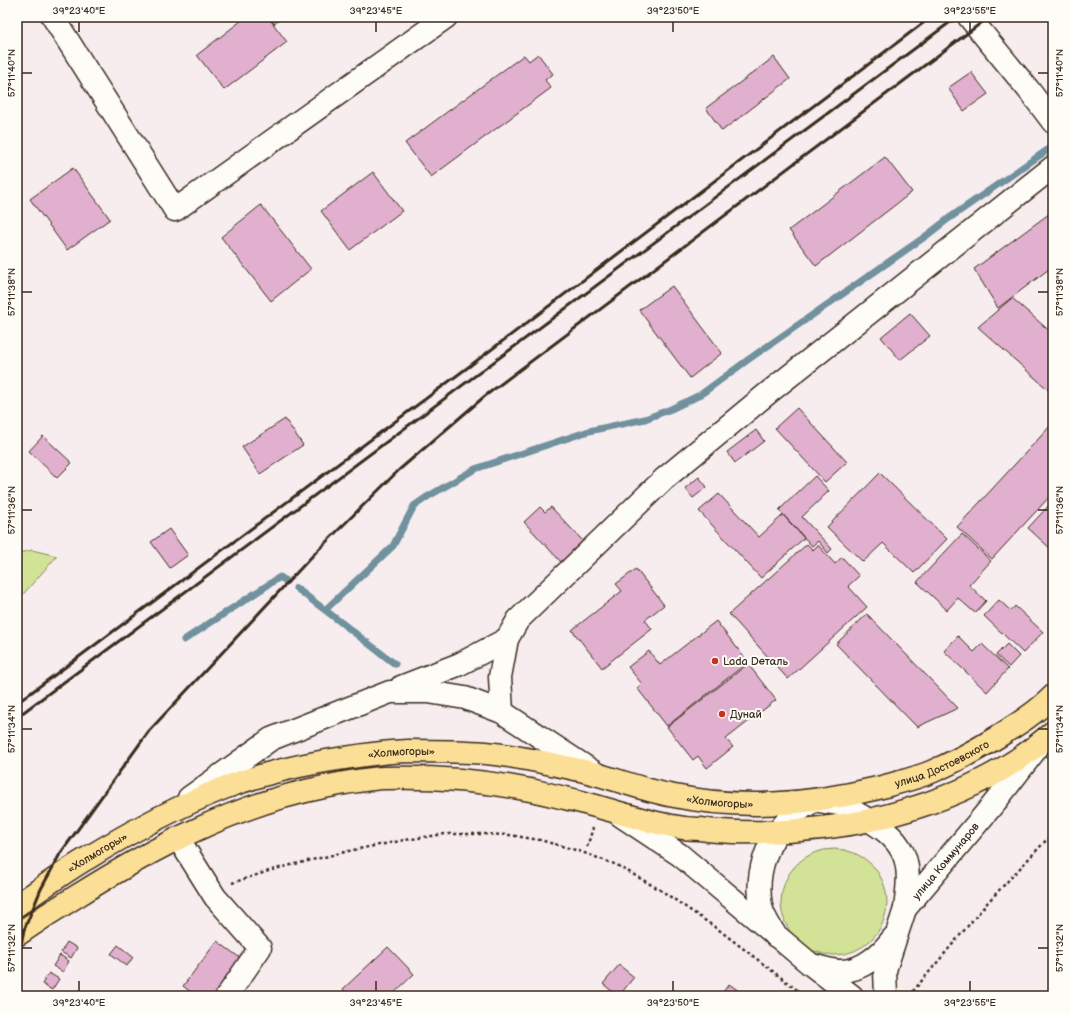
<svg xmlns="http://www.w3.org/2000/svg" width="1070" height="1013" font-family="'Balsamiq Sans',sans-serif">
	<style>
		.green { fill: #d2e397; stroke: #86865a }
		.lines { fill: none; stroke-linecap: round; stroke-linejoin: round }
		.stream { stroke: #6f919d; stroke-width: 7 }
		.building { fill: #e1b0ce; stroke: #3b2a1e }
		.minor-casing { stroke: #3b2a1e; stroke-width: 25 }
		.highway-casing { stroke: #3b2a1e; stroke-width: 25 }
		.path { stroke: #3b2a1e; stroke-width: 2.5; stroke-dasharray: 3 3; stroke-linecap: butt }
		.minor { stroke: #fdfcf7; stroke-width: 22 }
		.highway { stroke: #fbdf96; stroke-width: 22 }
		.rail { stroke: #3b2a1e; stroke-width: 3 }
		.ticks { fill: none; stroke: #3b2a1e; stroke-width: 1.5 }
		.poi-dot { fill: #c8321e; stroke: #fdfcf7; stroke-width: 1.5 }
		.labels { text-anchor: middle; stroke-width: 4; stroke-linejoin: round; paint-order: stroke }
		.poi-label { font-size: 11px; fill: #3b2a1e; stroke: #fdfcf7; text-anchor: start }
		.street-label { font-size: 11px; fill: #3b2a1e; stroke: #fdfcf7 }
		.neatline { fill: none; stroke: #3b2a1e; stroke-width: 1.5 }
		.ticks-label { font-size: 10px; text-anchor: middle; fill: #3b2a1e }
	</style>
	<rect width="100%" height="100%" fill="#f7edef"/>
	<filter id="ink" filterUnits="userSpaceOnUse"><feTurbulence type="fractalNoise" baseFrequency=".025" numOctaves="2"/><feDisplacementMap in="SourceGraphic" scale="8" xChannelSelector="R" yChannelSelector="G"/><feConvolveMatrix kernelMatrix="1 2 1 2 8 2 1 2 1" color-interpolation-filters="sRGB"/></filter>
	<g filter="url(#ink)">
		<path class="green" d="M32 550 57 556 17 601V554Z
			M781 902a53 53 0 1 1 106 0a53 53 0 1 1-106 0Z"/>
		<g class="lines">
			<path class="stream" d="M296 588 325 610 393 546 414 506 427 497 475 469 589 431 645 419 671 409 700 395 749 359 926 236 948 219 1049 149
				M325 610 395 664
				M184 640 280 577 286 581"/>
		</g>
		<path class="building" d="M246 17H268L287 42 224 90 197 55Z
			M270 17H283L274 24Z
			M538 54 553 74 545 80 551 88 431 177 405 143 524 55 529 61Z
			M774 57 790 79 722 131 706 108Z
			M971 72 988 94 964 111 948 88Z
			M885 157 912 192 816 266 789 230Z
			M73 168 110 219 67 250 30 199Z
			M373 172 402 211 350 250 321 211Z
			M261 205 311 269 271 301 221 237Z
			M1053 211V266L998 308 974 269Z
			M672 286 722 353 690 378 639 310Z
			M1012 298 1053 334V394L978 327Z
			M910 313 930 336 900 360 881 337Z
			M797 408 847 462 825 482 775 428Z
			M285 419 303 445 260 474 242 447Z
			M1053 423V493L992 559 957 527Z
			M756 430 764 441 735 463 727 452Z
			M43 436 72 463 57 478 29 451Z
			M880 473 947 539 914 573 883 543 863 562 827 527Z
			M815 476 829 491 802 517 832 549 828 553 818 541 812 546 779 510Z
			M699 477 707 487 693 498 685 488Z
			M719 494 759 537 783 515 804 538 761 578 699 511Z
			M1053 501V551L1028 528Z
			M540 507 545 512 551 507 583 541 561 562 524 522Z
			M169 529 188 555 170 568 151 542Z
			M962 534 991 561 969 585 986 601 975 613 958 598 947 610 917 582Z
			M807 544 813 550 818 545 835 564 842 557 859 576 848 586 867 607 788 679 729 614Z
			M636 569 664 605 645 620 652 629 602 668 572 630 622 591 616 584Z
			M999 600 1011 611 1015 606 1043 632 1023 653 984 616Z
			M867 614 958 708 917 727 836 644Z
			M716 621 748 662 667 726 637 688 642 684 628 667 649 651 660 665Z
			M958 636 974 652 982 644 1008 669 987 692 944 651Z
			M1007 644 1019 656 1009 667 996 655Z
			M748 664 776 700 726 739 733 747 707 768 698 756 693 760 667 727Z
			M217 941 243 960 215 996H196L183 986Z
			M67 942 77 948 71 958 61 952Z
			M118 945 133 957 127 966 111 954Z
			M388 947 414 974 391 996H349L343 989Z
			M60 955 69 961 63 972 53 966Z
			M619 965 634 977 619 996H618L603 984Z
			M49 973 59 979 52 990 42 984Z
			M729 984 746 996H720Z"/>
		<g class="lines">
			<g class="minor-casing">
				<g id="minor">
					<path d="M53 17 175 210 446 17"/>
					<path d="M969 17 1028 89 1053 122"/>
					<path d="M401 687 460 664 507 639"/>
					<path d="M502 712 500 677 507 639 518 620 664 479 768 393 1053 167"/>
					<path d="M189 798 271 739 390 692H428L465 698 502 712 595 773"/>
					<path d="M620 815 680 855 809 963 852 996"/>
					<path d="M178 838 215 897 260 948 227 996"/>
					<path d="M776 936C770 926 763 917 761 906 755 872 767 839 792 816 799 810 806 804 815 801 818 800 823 802 827 802 831 803 835 803 839 804 846 807 854 812 860 815 877 825 894 834 903 853 911 870 907 891 905 909"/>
					<path d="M816 966C824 968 832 971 841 971 862 971 881 954 893 938"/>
					<path id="s1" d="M886 996 885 970 905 909 996 801 1037 748"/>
				</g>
			</g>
			<g class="highway-casing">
				<g id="highway">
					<path id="s2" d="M17 905C40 890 62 873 86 859 130 832 176 807 224 788 255 776 287 768 320 762 349 757 379 752 408 751 434 751 460 751 486 753 519 756 552 764 584 771 613 778 640 789 669 795 740 810 808 805 878 788 896 783 914 779 931 772 955 762 978 749 999 736 1018 724 1037 712 1053 696"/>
					<path d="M17 935C37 921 57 908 77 896 155 847 234 805 324 787 344 783 364 779 384 778 444 776 507 783 565 798 601 806 636 820 672 826 681 828 690 829 700 829 729 833 758 833 788 831 815 829 844 826 870 820 917 809 963 793 1004 768 1021 758 1038 745 1053 732"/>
				</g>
			</g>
			<path class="path" d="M587 847 593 828
				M232 883 275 869 353 850 405 840 445 834H481L509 835 540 840 579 851 617 865 662 891 719 930 805 996
				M909 996 988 902 1053 833"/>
			<use href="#minor" class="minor"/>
			<use href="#highway" class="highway"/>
			<path class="rail" d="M17 703 471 365 931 17
				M17 717 957 17
				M17 965 24 930 41 889 60 854 149 731 316 552 399 470 485 396 989 17"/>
		</g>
	</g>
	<path class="ticks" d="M79 22V32M376 22V32M673 22V32M970 22V32M22 73H32M1038 73H1048M22 292H32M1038 292H1048M22 510H32M1038 510H1048M22 729H32M1038 729H1048M22 948H32M1038 948H1048M79 981V991M376 981V991M673 981V991M970 981V991"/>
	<g class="poi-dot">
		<circle cx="715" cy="661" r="4"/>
		<circle cx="722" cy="714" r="4"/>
	</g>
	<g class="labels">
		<g class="poi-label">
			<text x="723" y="665">Lada Dеталь</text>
			<text x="730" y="718">Дунай</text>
		</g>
		<g class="street-label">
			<text dy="4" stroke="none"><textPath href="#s2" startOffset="420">«Холмогоры»</textPath></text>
			<text dy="4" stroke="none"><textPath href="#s2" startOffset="972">улица Достоевского</textPath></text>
			<text dy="4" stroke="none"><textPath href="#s2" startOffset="744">«Холмогоры»</textPath></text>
			<text dy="4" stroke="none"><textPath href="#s2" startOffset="96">«Холмогоры»</textPath></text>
			<text dy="4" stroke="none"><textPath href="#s1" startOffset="153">улица Коммунаров</textPath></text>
		</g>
	</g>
	<rect width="1070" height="1013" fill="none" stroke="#fdfcf7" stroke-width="44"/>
	<rect x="22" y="22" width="1026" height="969" class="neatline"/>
	<g class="ticks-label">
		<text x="79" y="14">39°23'40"E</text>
		<text x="376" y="14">39°23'45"E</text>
		<text x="673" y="14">39°23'50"E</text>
		<text x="970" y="14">39°23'55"E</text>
		<text transform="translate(11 73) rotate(-90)" y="4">57°11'40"N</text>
		<text transform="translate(1059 73) rotate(-90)" y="4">57°11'40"N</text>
		<text transform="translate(11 292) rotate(-90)" y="4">57°11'38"N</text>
		<text transform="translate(1059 292) rotate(-90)" y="4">57°11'38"N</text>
		<text transform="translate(11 510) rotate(-90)" y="4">57°11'36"N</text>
		<text transform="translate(1059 510) rotate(-90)" y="4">57°11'36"N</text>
		<text transform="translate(11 729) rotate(-90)" y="4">57°11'34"N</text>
		<text transform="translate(1059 729) rotate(-90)" y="4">57°11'34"N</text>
		<text transform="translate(11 948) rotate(-90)" y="4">57°11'32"N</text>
		<text transform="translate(1059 948) rotate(-90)" y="4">57°11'32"N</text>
		<text x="79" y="1006">39°23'40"E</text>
		<text x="376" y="1006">39°23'45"E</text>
		<text x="673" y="1006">39°23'50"E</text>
		<text x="970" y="1006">39°23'55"E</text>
	</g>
</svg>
